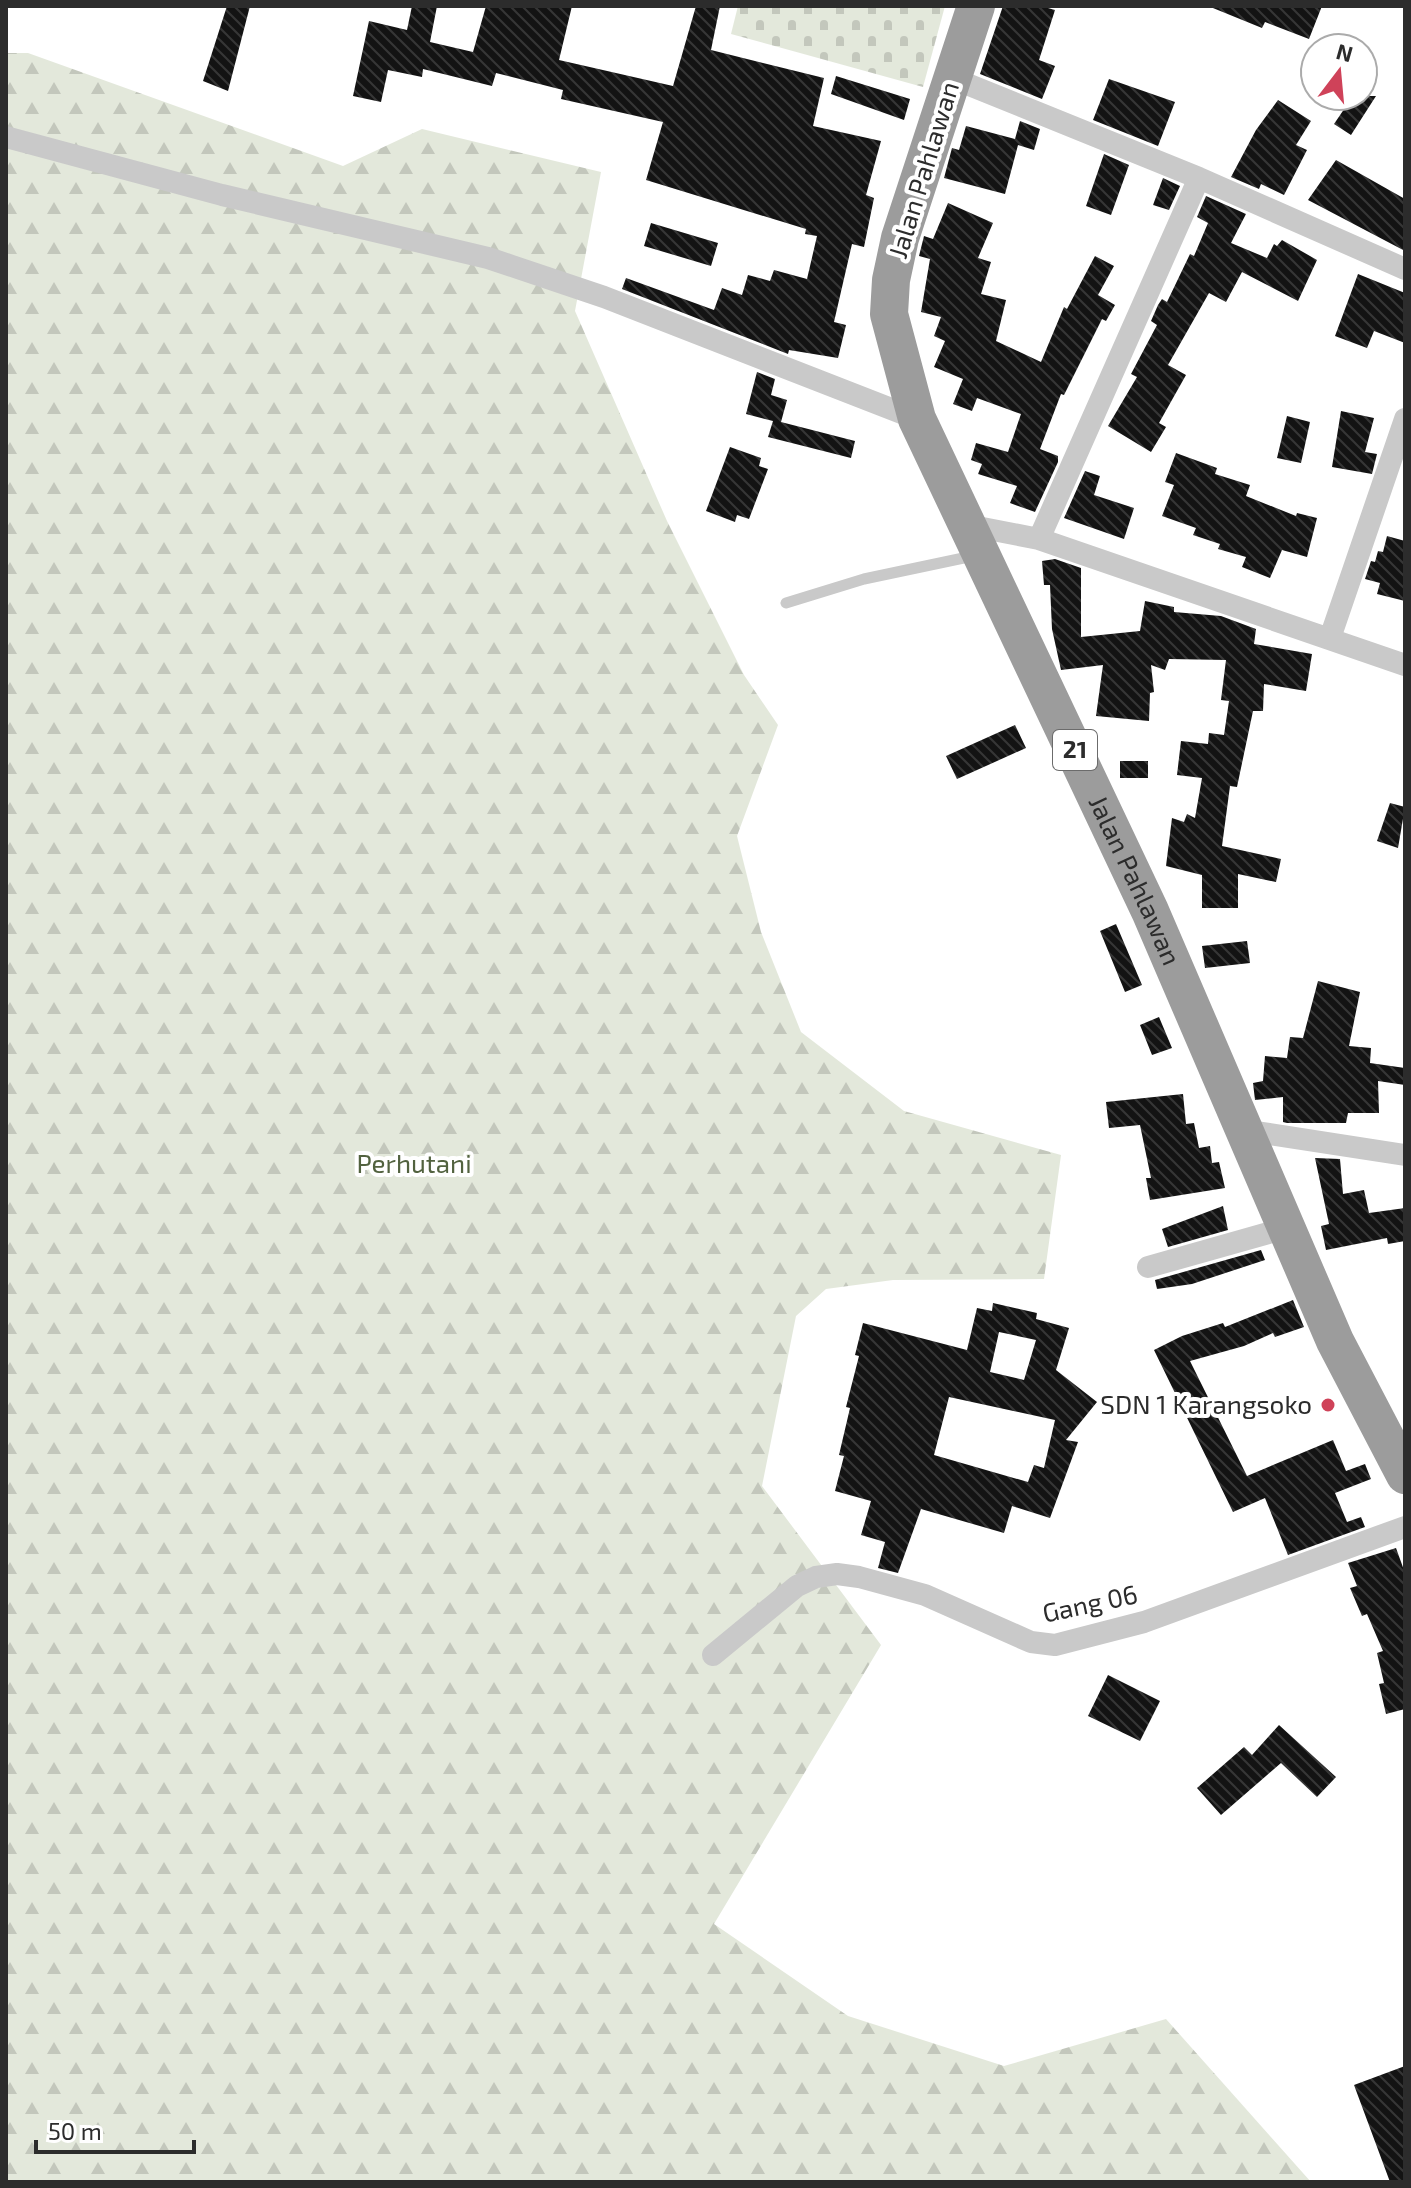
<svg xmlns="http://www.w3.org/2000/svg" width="1411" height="2188" font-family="'Exo 2',sans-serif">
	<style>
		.forest { fill: url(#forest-firs) }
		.cemetery { fill: url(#cemetery-stones) }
		.building { fill: url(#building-back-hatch); fill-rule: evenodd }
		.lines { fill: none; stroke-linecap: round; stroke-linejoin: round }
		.service { stroke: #c9c9c9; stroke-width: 11 }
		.minor { stroke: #c9c9c9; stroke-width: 22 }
		.trunk { stroke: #9c9c9c; stroke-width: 38 }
		.poi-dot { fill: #cf4259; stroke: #fff; stroke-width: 3 }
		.labels { text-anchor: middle; stroke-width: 8; stroke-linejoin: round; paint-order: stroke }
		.shield { fill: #fff; stroke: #6b6b6b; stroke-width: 2 }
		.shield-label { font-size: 24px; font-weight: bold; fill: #2c2c2c }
		.street-label { font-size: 26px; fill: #2c2c2c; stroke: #fff }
		.park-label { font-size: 26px; fill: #52623f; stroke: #fff }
		.poi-label { font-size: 26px; fill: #2c2c2c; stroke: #fff; text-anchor: end }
	</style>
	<defs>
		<pattern id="forest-firs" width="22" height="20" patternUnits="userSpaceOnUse" patternTransform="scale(2)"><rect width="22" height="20" fill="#e3e8db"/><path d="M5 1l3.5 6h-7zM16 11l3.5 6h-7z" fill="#c3c7bc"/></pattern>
		<pattern id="cemetery-stones" width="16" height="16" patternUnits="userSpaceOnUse" patternTransform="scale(2)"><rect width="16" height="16" fill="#e3e8db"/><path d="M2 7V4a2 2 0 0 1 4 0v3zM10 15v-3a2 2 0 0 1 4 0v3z" fill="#c3c7bc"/></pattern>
		<pattern id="building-back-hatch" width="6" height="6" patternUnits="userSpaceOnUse" patternTransform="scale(2)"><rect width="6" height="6" fill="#131313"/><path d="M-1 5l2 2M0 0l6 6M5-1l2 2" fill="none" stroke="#363636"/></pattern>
	</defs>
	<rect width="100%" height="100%" fill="#fff"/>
	<path class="forest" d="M6 53H28L343 166 422 129 601 172 575 311 667 521 744 675 778 725 737 836 761 932 801 1032 904 1111 1061 1155 1044 1279 893 1280 826 1289 796 1316 762 1486 881 1645 714 1924 848 2016 1004 2066 1166 2019 1311 2182H6Z"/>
	<path class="cemetery" d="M738 6H945L923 87 731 34Z"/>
	<path class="building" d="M227 6H250L228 91 203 81Z
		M412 6H437L430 42 473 52 486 6H572L559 60 673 86 696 6H720L711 50 824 78 813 126 881 141 866 195 874 198 864 247 852 244 834 322 846 325 838 358 789 350 788 354 622 289 626 278 714 310 722 288 742 295 748 275 770 281 774 270 807 279 817 236 805 234 806 229 646 180 663 122 561 99 563 90 496 73 492 86 423 69 422 77 388 70 381 102 353 96 369 21 407 30Z
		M1003 6H1041L1055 10 1039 60 1055 66 1042 99 980 74Z
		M1208 6H1322L1309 39 1265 22 1262 28Z
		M836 76 910 99 904 120 831 94Z
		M1109 79 1175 102 1158 146 1093 120Z
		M1353 96H1376L1351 135 1334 124Z
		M1278 100 1311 121 1296 145 1307 150 1284 195 1261 184 1259 189 1231 177 1256 130Z
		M1020 121 1040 129 1034 150 1018 145 1005 194 944 178 952 148 959 150 966 126 1015 139Z
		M1104 154 1129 165 1111 215 1086 206Z
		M1336 160 1405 199V251L1308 200Z
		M1163 178 1180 186 1169 210 1153 205Z
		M1206 196 1246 214 1231 243 1267 258 1274 244 1277 246 1282 240 1317 260 1298 301 1242 272 1226 302 1209 293 1168 365 1186 375 1159 423 1166 427 1151 452 1108 426 1137 377 1131 374 1157 325 1151 321 1158 305 1162 299 1167 302 1190 254 1194 256 1208 223 1197 217Z
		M948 203 993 223 978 258 991 262 981 294 1006 300 996 341 1041 362 1064 307 1067 309 1095 256 1114 266 1098 295 1115 305 1106 321 1102 319 1064 395 1061 394 1040 449 1058 456V462L1035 512 1010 503 1017 486 978 474 982 464 971 460 976 443 1008 452 1021 414 977 398 972 411 953 404 963 379 934 367 945 341 934 336 941 317 921 312 930 259 919 256 924 236 933 239Z
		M651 223 718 243 711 266 644 246Z
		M1358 274 1405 293V343L1374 331 1367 348 1335 336Z
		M757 372 775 379 771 395 787 400 781 422 855 441 851 458 768 437 773 421 746 414Z
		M1341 411 1374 418 1365 452 1377 454 1372 474 1332 467Z
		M1287 416 1310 422 1301 463 1277 458Z
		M730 447 761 458 759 466 768 469 749 519 737 515 735 522 706 511Z
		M1176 453 1217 468 1215 474 1250 485 1246 496 1296 516 1297 513 1317 518 1307 557 1282 550 1270 578 1242 567 1246 557 1218 549 1220 544 1193 535 1196 528 1162 516 1174 485 1165 482Z
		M1085 471 1100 476 1094 495 1134 508 1124 539 1064 518Z
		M1387 536 1405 541V601L1377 594 1380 583 1365 579 1371 561 1375 562 1378 551 1383 552Z
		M1055 559 1081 568V637L1140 631 1145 601 1174 607V612L1221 616 1256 629 1254 644 1312 654 1306 691 1264 684 1263 711H1253L1237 787 1230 786 1222 846 1281 859 1276 882 1238 874V908H1202V875L1166 866 1172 818 1184 822 1187 814 1195 818 1202 778 1177 775 1181 741 1208 744 1209 733 1224 735 1229 701 1221 700 1226 660 1169 659 1165 670 1151 665 1154 692 1150 693 1149 721 1096 716 1103 665 1061 670 1052 629 1050 585H1044L1042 561Z
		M1015 725 1026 748 957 779 946 756Z
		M1120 761H1148V778H1120Z
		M1390 803 1405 807 1398 848 1377 841Z
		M1116 924 1142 985 1125 992 1100 931Z
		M1247 941 1250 963 1205 968 1202 946Z
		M1318 981 1360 992 1349 1046 1371 1048 1370 1063 1405 1068V1085L1378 1081 1379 1113H1348L1346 1123H1287L1283 1122V1097L1255 1100 1253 1083 1263 1081 1265 1056 1287 1058 1290 1037 1303 1038Z
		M1159 1017 1172 1048 1152 1055 1140 1025Z
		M1183 1094 1186 1124 1194 1123 1199 1148 1210 1146 1212 1163 1219 1162 1225 1188 1150 1200 1146 1178H1151L1140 1125 1109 1128 1106 1102Z
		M1315 1158 1340 1159 1343 1194 1364 1190 1369 1213 1405 1208V1241L1388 1244 1387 1238 1326 1250 1321 1226 1329 1224Z
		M1223 1206 1228 1230 1168 1247 1162 1229Z
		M1261 1250 1265 1260 1192 1284 1157 1289 1155 1280Z
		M1293 1300 1304 1327 1275 1337 1273 1333 1244 1346 1190 1361 1247 1476 1333 1440 1346 1471 1365 1464 1371 1479 1335 1493 1347 1522 1361 1517 1365 1527 1288 1555 1265 1498 1233 1512 1154 1350 1182 1336 1223 1323 1225 1327Z
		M993 1303 1037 1313 1036 1319 1069 1328 1056 1370 1097 1402 1066 1440 1078 1442 1050 1518 1012 1506 1004 1533 921 1509 898 1573 878 1568 885 1542 861 1535 871 1501 835 1491 844 1456 839 1455 850 1408 846 1407 859 1356 855 1355 863 1323 967 1350 977 1308 992 1311ZM999 1332 1036 1340 1024 1380 990 1372ZM949 1397 1055 1420 1044 1468 1034 1465 1028 1482 934 1455Z
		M1396 1548 1405 1573V1709L1386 1714 1379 1684 1384 1683 1377 1653 1383 1651 1367 1614 1362 1616 1350 1588 1357 1586 1348 1563Z
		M1108 1675 1160 1701 1140 1741 1088 1716Z
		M1279 1725 1336 1777 1317 1797 1281 1763 1221 1815 1197 1788 1244 1747 1252 1755Z
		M1405 2066V2182H1390L1354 2085Z"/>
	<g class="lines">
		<path class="service" d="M786 603 864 579 973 556"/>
		<path class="minor" d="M952 78 1199 178 1405 269
			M6 137 222 195 488 258 604 297 917 419
			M967 525 1039 539 1405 665
			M1039 539 1199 178
			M1330 638 1405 419
			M1243 1130 1405 1155
			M1148 1267 1286 1228
			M713 1655 797 1586 816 1577 837 1574 859 1577 925 1595 1031 1642 1055 1645 1144 1622 1405 1527"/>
		<path class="trunk" id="s1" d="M976 6 900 238 891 280 889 314 917 419 1150 911 1335 1341 1405 1475"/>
	</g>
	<circle class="poi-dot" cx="1328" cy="1405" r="8"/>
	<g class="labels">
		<rect class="shield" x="1053" y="730" width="44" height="40" rx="6"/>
		<g class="shield-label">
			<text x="1075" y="758">21</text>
		</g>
		<g class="street-label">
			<text transform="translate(924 170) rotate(-73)" y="9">Jalan Pahlawan</text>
			<text dy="9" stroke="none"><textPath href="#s1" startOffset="940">Jalan Pahlawan</textPath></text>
			<text transform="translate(1090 1604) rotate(-12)" y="9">Gang 06</text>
		</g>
		<g class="park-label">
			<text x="414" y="1173">Perhutani</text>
		</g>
		<g class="poi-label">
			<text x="1312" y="1414">SDN 1 Karangsoko</text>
		</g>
	</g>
	<rect width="1411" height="2188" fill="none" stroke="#2c2c2c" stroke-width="16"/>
	<g transform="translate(1339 72) rotate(16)"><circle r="38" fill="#ffffff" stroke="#ababab" stroke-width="2"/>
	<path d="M0-6L14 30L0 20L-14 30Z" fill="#cf4259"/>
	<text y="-12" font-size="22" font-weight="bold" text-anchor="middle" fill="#2c2c2c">N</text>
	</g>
	<path d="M36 2140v12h158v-12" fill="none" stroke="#2c2c2c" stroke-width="4"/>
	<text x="48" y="2140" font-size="24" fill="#2c2c2c" stroke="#ffffff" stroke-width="6" paint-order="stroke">50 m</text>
</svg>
